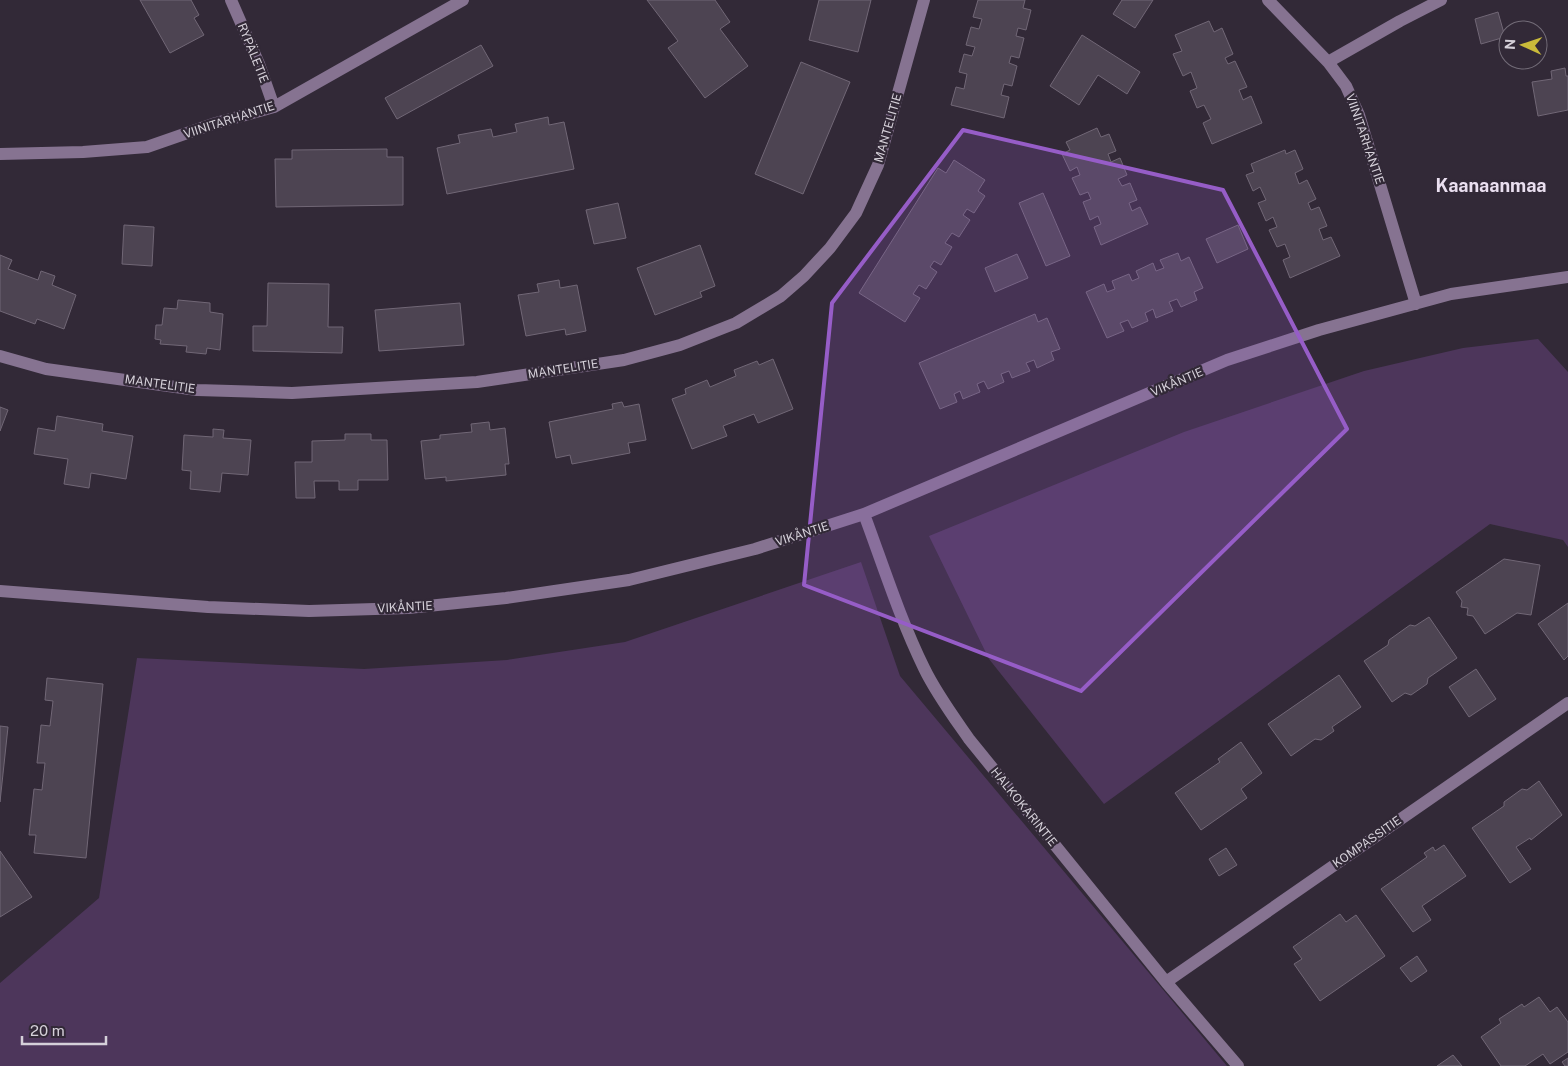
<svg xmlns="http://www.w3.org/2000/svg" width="1568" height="1066" font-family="'Public Sans',sans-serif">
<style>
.green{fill:#4d365b}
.building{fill:#4d4452;stroke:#716776}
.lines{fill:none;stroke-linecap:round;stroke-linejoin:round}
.minor{stroke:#867391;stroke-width:12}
.marked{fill:#965dc7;fill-opacity:0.2;stroke:#965dc7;stroke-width:4;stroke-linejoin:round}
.labels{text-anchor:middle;stroke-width:4.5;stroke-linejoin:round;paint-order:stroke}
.street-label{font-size:12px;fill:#d5d0d9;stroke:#322937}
.district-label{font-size:18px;font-weight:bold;fill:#eadff0;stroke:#322937}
</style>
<rect width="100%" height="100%" fill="#322937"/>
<path class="green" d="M 1538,339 L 1568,372 L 1568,547 L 1563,540 L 1490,524 L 1104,804 L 989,659 L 929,536 L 1184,432 L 1364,371 L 1463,348 Z
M 861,562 L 900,676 L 1227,1066 L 0,1066 L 0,983 L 99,898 L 137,658 L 364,669 L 507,660 L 625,642 Z"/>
<path class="building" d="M 140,0 L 191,0 L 199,15 L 194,18 L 204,35 L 170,53 Z
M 647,0 L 715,0 L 730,22 L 720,29 L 748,66 L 705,98 L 668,48 L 678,41 Z
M 819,0 L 871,0 L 858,52 L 809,40 Z
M 978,0 L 1025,0 L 1023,8 L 1031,10 L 1026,30 L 1018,28 L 1016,36 L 1024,38 L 1019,58 L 1011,56 L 1009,63 L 1017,66 L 1012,86 L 1004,84 L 1001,95 L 1009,97 L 1004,118 L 951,105 L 956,87 L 964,89 L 967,74 L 959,72 L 964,54 L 972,56 L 975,47 L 966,45 L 971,27 L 979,29 L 982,19 L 973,17 Z
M 1122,0 L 1153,0 L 1135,28 L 1113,14 Z
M 1498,12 L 1505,37 L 1481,44 L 1475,19 Z
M 1209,21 L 1214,32 L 1222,28 L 1233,54 L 1225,58 L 1228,64 L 1235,61 L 1247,87 L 1239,90 L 1243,100 L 1251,96 L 1262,123 L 1212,144 L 1203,123 L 1211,119 L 1204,105 L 1197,108 L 1190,91 L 1197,88 L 1191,72 L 1183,76 L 1173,54 L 1182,51 L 1175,35 Z
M 1082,35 L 1140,72 L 1127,94 L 1098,75 L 1079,105 L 1050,86 Z
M 481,45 L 493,66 L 397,119 L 385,98 Z
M 801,62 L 850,82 L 803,194 L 755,174 Z
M 1565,68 L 1566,76 L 1568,76 L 1568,110 L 1538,116 L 1532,82 L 1552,79 L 1551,71 Z
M 548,117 L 549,125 L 564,122 L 574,169 L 447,194 L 437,148 L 460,143 L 458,135 L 491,129 L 493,137 L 517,132 L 515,124 Z
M 1097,128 L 1101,137 L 1109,134 L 1116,151 L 1108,154 L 1111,162 L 1120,158 L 1127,175 L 1118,179 L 1122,186 L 1130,183 L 1137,200 L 1129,203 L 1132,211 L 1140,207 L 1148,224 L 1101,245 L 1094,227 L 1101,224 L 1098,216 L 1090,220 L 1083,202 L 1091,199 L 1088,192 L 1080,195 L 1072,178 L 1080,175 L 1077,167 L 1070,171 L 1062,154 L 1070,150 L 1066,142 Z
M 387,149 L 387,157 L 403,157 L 403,205 L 276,207 L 275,159 L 292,159 L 292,150 Z
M 1285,150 L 1286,154 L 1295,150 L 1303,169 L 1295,173 L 1299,184 L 1307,180 L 1316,199 L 1308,203 L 1311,210 L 1319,207 L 1327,226 L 1319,229 L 1323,240 L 1331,237 L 1340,256 L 1290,278 L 1283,260 L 1290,257 L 1285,244 L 1277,247 L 1269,230 L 1277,227 L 1273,217 L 1266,221 L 1258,203 L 1266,200 L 1260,187 L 1253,191 L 1246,175 L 1254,172 L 1251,164 Z
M 954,160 L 985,180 L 978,191 L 985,196 L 974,213 L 967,209 L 963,215 L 970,220 L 959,237 L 952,233 L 945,243 L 952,247 L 941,265 L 934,261 L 930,267 L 937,272 L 926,289 L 919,285 L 913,294 L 920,298 L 905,322 L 859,293 L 938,168 L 946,173 Z
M 1043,193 L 1070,256 L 1046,266 L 1019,203 Z
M 618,203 L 626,238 L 594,244 L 586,210 Z
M 124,225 L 154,227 L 152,266 L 122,264 Z
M 1238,225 L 1248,249 L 1217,263 L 1206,239 Z
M 700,245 L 715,286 L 700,292 L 702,297 L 655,315 L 637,268 Z
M 1178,253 L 1181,261 L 1189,257 L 1203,288 L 1194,292 L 1197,300 L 1181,307 L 1177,299 L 1169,302 L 1173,311 L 1156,318 L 1153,309 L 1145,313 L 1148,321 L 1132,328 L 1128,320 L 1120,323 L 1124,331 L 1107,338 L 1086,292 L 1104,284 L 1107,292 L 1115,289 L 1112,281 L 1129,274 L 1132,281 L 1139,278 L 1136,271 L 1153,263 L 1156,271 L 1164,268 L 1160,260 Z
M 1017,254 L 1028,278 L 995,292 L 985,268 Z
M 0,255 L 12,260 L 8,269 L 38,280 L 41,271 L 55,276 L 52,285 L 76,295 L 64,329 L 37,319 L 35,324 L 0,311 Z
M 559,280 L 560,288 L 577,285 L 586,331 L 566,335 L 565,329 L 526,336 L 518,295 L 539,292 L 537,284 Z
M 268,283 L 329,284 L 328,327 L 343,327 L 342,353 L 253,351 L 253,326 L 267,326 Z
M 178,300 L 210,303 L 210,312 L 223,314 L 220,350 L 207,348 L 206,354 L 186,352 L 187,346 L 160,344 L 161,340 L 155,339 L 156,325 L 162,325 L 164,308 L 177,309 Z
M 460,303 L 464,345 L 379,351 L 375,310 Z
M 1035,314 L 1038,322 L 1047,318 L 1060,349 L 1051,352 L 1054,360 L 1037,368 L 1034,360 L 1026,363 L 1030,371 L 1012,378 L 1009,371 L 1001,374 L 1004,382 L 988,389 L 984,381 L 977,384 L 980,392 L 963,399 L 960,391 L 954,394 L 957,402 L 940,409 L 919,363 Z
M 773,359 L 793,409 L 758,423 L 754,414 L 723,426 L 727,436 L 692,449 L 672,399 L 686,394 L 685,389 L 707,380 L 710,387 L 736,376 L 734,370 L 757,361 L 759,365 Z
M 622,402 L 624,407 L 639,404 L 646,440 L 628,443 L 630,453 L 572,464 L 570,455 L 556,458 L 549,422 L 613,409 L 612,404 Z
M 0,407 L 8,410 L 0,431 Z
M 57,416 L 103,424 L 102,431 L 133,436 L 126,479 L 91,473 L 89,488 L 64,484 L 68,459 L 34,454 L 38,428 L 55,431 Z
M 489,422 L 490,430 L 505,428 L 509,464 L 505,464 L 506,475 L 446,481 L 446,477 L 425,479 L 421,441 L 440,439 L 440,435 L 472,432 L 471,424 Z
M 213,429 L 224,430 L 223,438 L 251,440 L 248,475 L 222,473 L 220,492 L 190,489 L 191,471 L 182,470 L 184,435 L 213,437 Z
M 345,434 L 371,434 L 371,440 L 387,440 L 388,480 L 358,480 L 358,490 L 339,490 L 339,481 L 314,481 L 315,498 L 296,498 L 295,462 L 312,462 L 312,441 L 345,440 Z
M 1504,559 L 1540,565 L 1531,615 L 1517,613 L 1485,634 L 1473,616 L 1467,615 L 1468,608 L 1461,607 L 1462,601 L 1456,592 Z
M 1568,603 L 1568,656 L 1564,660 L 1538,624 Z
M 1429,617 L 1457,658 L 1428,678 L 1427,684 L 1411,695 L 1405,693 L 1392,702 L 1364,661 L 1388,645 L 1389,640 L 1410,625 L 1415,626 Z
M 1476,669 L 1496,699 L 1469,717 L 1449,687 Z
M 1339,675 L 1361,707 L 1332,727 L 1334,731 L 1321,740 L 1315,739 L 1291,756 L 1268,724 Z
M 47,678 L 103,684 L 86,858 L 34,853 L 36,835 L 29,835 L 34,789 L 42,790 L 45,763 L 37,763 L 41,725 L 50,726 L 53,701 L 45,700 Z
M 0,726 L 8,727 L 0,802 Z
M 1241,742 L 1262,773 L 1241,789 L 1247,798 L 1201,830 L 1175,793 L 1220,762 L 1218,759 Z
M 1539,781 L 1562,815 L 1531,840 L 1530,838 L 1516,847 L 1531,869 L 1510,883 L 1472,828 L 1504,806 L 1504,802 L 1522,789 L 1527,790 Z
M 1444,845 L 1466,876 L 1422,906 L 1431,920 L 1413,932 L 1381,889 L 1427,857 L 1424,853 L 1433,847 L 1435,851 Z
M 1226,848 L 1237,865 L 1219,876 L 1209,859 Z
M 0,851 L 32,897 L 0,917 Z
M 1340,914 L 1346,922 L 1356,915 L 1385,956 L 1320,1001 L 1294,964 L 1302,959 L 1293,947 Z
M 1417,956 L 1427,971 L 1411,982 L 1400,968 Z
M 1539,997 L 1550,1012 L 1557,1007 L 1568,1022 L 1568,1052 L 1550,1064 L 1543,1054 L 1525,1066 L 1501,1066 L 1481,1037 L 1501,1023 L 1499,1019 L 1522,1004 L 1524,1007 Z
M 1453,1055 L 1462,1066 L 1437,1066 Z
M 1568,1058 L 1568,1066 L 1565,1066 L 1562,1062 Z"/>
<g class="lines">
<path class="minor" d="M 231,0 L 259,64 L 274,107
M 1268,0 L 1328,62 L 1346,86 L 1359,115 L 1416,304
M 1328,62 L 1400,21 L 1441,0
M 0,154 L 83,152 L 147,147 L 216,123 L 274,107 L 463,0
M 0,356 L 46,369 L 197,390 L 292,393 L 477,382 L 624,360 L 680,345 L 736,323 L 781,296 L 804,276 L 830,248 L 856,213 L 878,165 L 924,0
M 864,514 C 883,565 900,619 924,668 C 936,693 953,716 969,739 L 1166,982 L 1238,1066
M 0,591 L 208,607 L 309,611 L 408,608 L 506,598 L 629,580 L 755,549 L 864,514 L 1227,360 L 1319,330 L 1451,294 L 1568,277
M 1166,982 L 1568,703"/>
</g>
<path class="marked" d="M 963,130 L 1223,190 L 1347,429 L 1081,691 L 804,585 L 832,303 Z"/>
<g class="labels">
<g class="street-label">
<text transform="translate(253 53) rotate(68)" y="4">RYPÄLETIE</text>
<text transform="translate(229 120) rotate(-18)" y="4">VIINITARHANTIE</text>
<text transform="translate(888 128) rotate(-74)" y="4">MANTELITIE</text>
<text transform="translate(1365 139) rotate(71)" y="4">VIINITARHANTIE</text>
<text transform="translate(563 369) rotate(-9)" y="4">MANTELITIE</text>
<text transform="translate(1177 382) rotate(-23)" y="4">VIKÅNTIE</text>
<text transform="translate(160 384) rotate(8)" y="4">MANTELITIE</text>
<text transform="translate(802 534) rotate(-18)" y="4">VIKÅNTIE</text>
<text transform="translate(405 607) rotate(-3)" y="4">VIKÅNTIE</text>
<text transform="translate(1024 807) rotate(51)" y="4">HALKOKARINTIE</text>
<text transform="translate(1367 842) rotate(-35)" y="4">KOMPASSITIE</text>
</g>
<g class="district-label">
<text x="1491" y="192">Kaanaanmaa</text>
</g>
</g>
<g transform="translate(1523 45) rotate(273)"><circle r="24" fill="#322937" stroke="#736c78"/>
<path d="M0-4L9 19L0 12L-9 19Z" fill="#c9ba3a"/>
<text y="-8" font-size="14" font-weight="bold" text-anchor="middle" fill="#d5d0d9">N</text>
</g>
<path d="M22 1036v8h84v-8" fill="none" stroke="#d5d0d9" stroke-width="2.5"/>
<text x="30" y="1036" font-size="15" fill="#d5d0d9" stroke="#322937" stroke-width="4" paint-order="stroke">20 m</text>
</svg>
